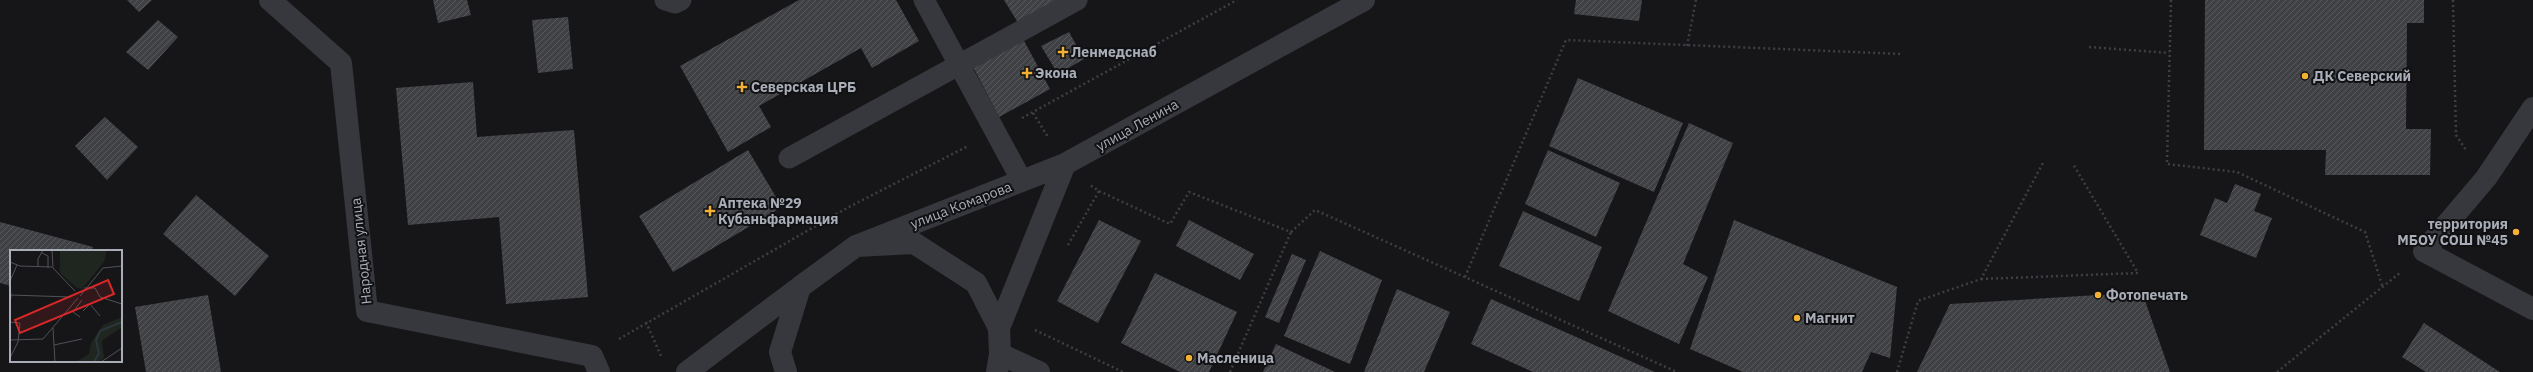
<svg xmlns="http://www.w3.org/2000/svg" width="2533" height="372" font-family="'IBM Plex Sans',sans-serif">
<style>
.building{fill:url(#building-hatch)}
.lines{fill:none;stroke-linecap:round;stroke-linejoin:round}
.path{stroke:#3d3f44;stroke-width:2.5;stroke-dasharray:2 3;stroke-linecap:butt}
.service{stroke:#37383d;stroke-width:21}
.minor{stroke:#37383d;stroke-width:22}
.tertiary{stroke:#37383d;stroke-width:22}
.poi-dot{fill:#f2b134;stroke:#111113;stroke-width:1.5}
.labels{text-anchor:middle;stroke-width:4;stroke-linejoin:round;paint-order:stroke}
.poi-label{font-size:14px;font-weight:bold;fill:#a8adb8;stroke:#111113;text-anchor:start}
.street-label{font-size:14px;fill:#a8adb8;stroke:#111113}
.inset-river{fill:none;stroke:#2c353c;stroke-width:2}
.inset-road{fill:none;stroke:#505258;stroke-width:1}
.view{fill:#d62828;fill-opacity:0.15;stroke:#d62828;stroke-width:2}
.inset-edge{fill:none;stroke:#a8adb8;stroke-width:2}
</style>
<defs>
<pattern id="building-hatch" width="6" height="6" patternUnits="userSpaceOnUse"><rect width="6" height="6" fill="#404145"/><path d="M-1 1l2-2M0 6l6-6M5 7l2-2" fill="none" stroke="#595a5e"/></pattern>
</defs>
<rect width="100%" height="100%" fill="#161618"/>
<path class="building" d="M 127,0 L 152,0 L 139,12 Z
M 433,0 L 467,0 L 471,15 L 438,23 Z
M 799,0 L 896,0 L 919,41 L 872,68 L 861,48 L 759,106 L 771,127 L 728,152 L 680,66 Z
M 1004,0 L 1063,0 L 1020,26 Z
M 1576,0 L 1642,0 L 1639,21 L 1574,14 Z
M 2205,0 L 2424,0 L 2424,23 L 2407,23 L 2406,129 L 2431,129 L 2430,175 L 2325,175 L 2326,150 L 2204,150 Z
M 568,17 L 573,69 L 538,73 L 532,20 Z
M 158,20 L 178,37 L 148,70 L 126,52 Z
M 1069,32 L 1084,59 L 1058,74 L 1041,46 Z
M 1022,37 L 1050,89 L 999,117 L 971,63 Z
M 1578,78 L 1683,123 L 1654,192 L 1549,146 Z
M 473,82 L 477,137 L 574,130 L 588,297 L 506,304 L 499,217 L 408,225 L 396,88 Z
M 105,117 L 138,147 L 107,180 L 75,146 Z
M 1689,123 L 1733,143 L 1683,264 L 1708,277 L 1679,344 L 1608,311 Z
M 748,150 L 782,207 L 673,272 L 639,216 Z
M 1548,150 L 1620,183 L 1596,237 L 1525,204 Z
M 2235,184 L 2261,194 L 2254,211 L 2272,218 L 2256,258 L 2200,235 L 2215,198 L 2227,203 Z
M 196,195 L 269,256 L 235,296 L 163,234 Z
M 1523,211 L 1602,247 L 1579,301 L 1499,266 Z
M 1099,220 L 1141,241 L 1098,323 L 1057,301 Z
M 1189,220 L 1254,254 L 1240,280 L 1176,246 Z
M 1734,220 L 1897,287 L 1890,358 L 1871,352 L 1862,372 L 1743,372 L 1690,349 Z
M 0,222 L 93,247 L 92,251 L 11,251 L 11,286 L 0,283 Z
M 1320,251 L 1382,280 L 1350,364 L 1284,336 Z
M 1292,254 L 1306,260 L 1279,323 L 1265,317 Z
M 1155,273 L 1237,312 L 1209,372 L 1180,372 L 1121,343 Z
M 1397,289 L 1450,312 L 1424,372 L 1364,372 Z
M 208,295 L 221,372 L 146,372 L 135,307 Z
M 2098,295 L 2143,295 L 2170,372 L 1917,372 L 1950,304 Z
M 1491,299 L 1655,372 L 1533,372 L 1471,344 Z
M 2424,323 L 2500,372 L 2426,372 L 2402,357 Z
M 1276,344 L 1335,372 L 1263,372 Z"/>
<g class="lines">
<path class="path" d="M 2171,0 L 2167,164 L 2237,172 L 2365,232 L 2383,288
M 2453,0 L 2456,135 L 2466,150
M 1687,46 L 1696,0
M 2089,47 L 2169,53
M 1033,113 L 1048,137
M 1022,118 L 1237,0
M 1099,191 L 1170,224 L 1189,192 L 1291,232 L 1315,210 L 1677,372
M 1068,245 L 1099,191 L 1090,185
M 1465,277 L 1566,40 L 1902,54
M 1981,279 L 2138,273 L 2073,164
M 646,322 L 661,356
M 1035,330 L 1123,372
M 619,339 L 847,208 L 968,146
M 1230,372 L 1291,232
M 1897,372 L 1918,301 L 1981,279 L 2044,161
M 2277,372 L 2401,272"/>
<path class="service" d="M 665,0 L 675,3 L 681,0
M 924,0 L 1022,181
M 789,158 L 1077,0"/>
<path class="minor" d="M 270,0 L 341,63 L 367,311 L 592,356 L 599,372
M 2533,108 L 2486,178 L 2424,251 L 2533,309
M 1000,354 L 1039,372"/>
<path class="tertiary" d="M 856,246 L 1065,164 L 1364,0
M 999,328 L 1065,164
M 687,372 L 800,287
M 786,372 L 780,352 L 800,287 L 856,246 L 914,243 L 976,283 L 999,328 L 1000,354 L 997,372"/>
</g>
<g class="poi-dot">
<path d="M1061 46h4v4h4v4h-4v4h-4v-4h-4v-4h4z"/>
<path d="M1025 67h4v4h4v4h-4v4h-4v-4h-4v-4h4z"/>
<circle cx="2305" cy="76" r="4"/>
<path d="M740 81h4v4h4v4h-4v4h-4v-4h-4v-4h4z"/>
<path d="M708 205h4v4h4v4h-4v4h-4v-4h-4v-4h4z"/>
<circle cx="2516" cy="232" r="4"/>
<circle cx="2098" cy="295" r="4"/>
<circle cx="1797" cy="318" r="4"/>
<circle cx="1189" cy="358" r="4"/>
</g>
<g class="labels">
<g class="poi-label">
<text x="1071" y="57">Ленмедснаб</text>
<text x="1035" y="78">Экона</text>
<text x="2313" y="81">ДК Северский</text>
<text x="751" y="92">Северская ЦРБ</text>
<text x="718" y="208">Аптека №29<tspan x="718" dy="16">Кубаньфармация</tspan></text>
<text x="2508" y="229" text-anchor="end">территория<tspan x="2508" dy="16">МБОУ СОШ №45</tspan></text>
<text x="2106" y="300">Фотопечать</text>
<text x="1805" y="323">Магнит</text>
<text x="1197" y="363">Масленица</text>
</g>
<g class="street-label">
<text transform="translate(1137 125) rotate(-29)" y="5">улица Ленина</text>
<text transform="translate(961 205) rotate(-21)" y="5">улица Комарова</text>
<text transform="translate(361 251) rotate(-96)" y="5">Народная улица</text>
</g>
</g>
<g transform="translate(10 250)">
<rect width="112" height="112" fill="#161618"/>
<path d="M 112,67 L 112,77 L 92,91 L 94,108 L 89,112 L 66,112 L 79,104 L 81,93 L 93,75 Z" fill="#1e261f"/>
<path d="M 50,0 L 97,0 L 94,12 L 72,39 L 67,38 L 50,23 Z" fill="#1e261f"/>
<path class="inset-river" d="M 84,112 L 89,103 L 86,90 L 90,81 L 112,72"/>
<path class="inset-road" d="M 42,0 L 43,18 L 65,41M 32,3 L 38,6 L 38,18M 0,12 L 10,16 L 42,17M 28,17 L 28,9 L 33,0M 74,38 L 85,38 L 90,47 L 112,54M 0,45 L 61,47M 70,46 L 93,18 L 112,16M 1,48 L 0,31 L 7,15M 73,61 L 80,54 L 90,66M 70,67 L 63,62 L 72,50M 0,72 L 10,73 L 8,92 L 0,108M 43,78 L 45,112M 0,90 L 33,89 L 68,48M 44,95 L 72,89M 91,112 L 112,98"/>
<path class="view" d="M 98,30 L 104,44 L 10,83 L 5,70 Z"/>
<rect width="112" height="112" class="inset-edge"/>
</g>
</svg>
